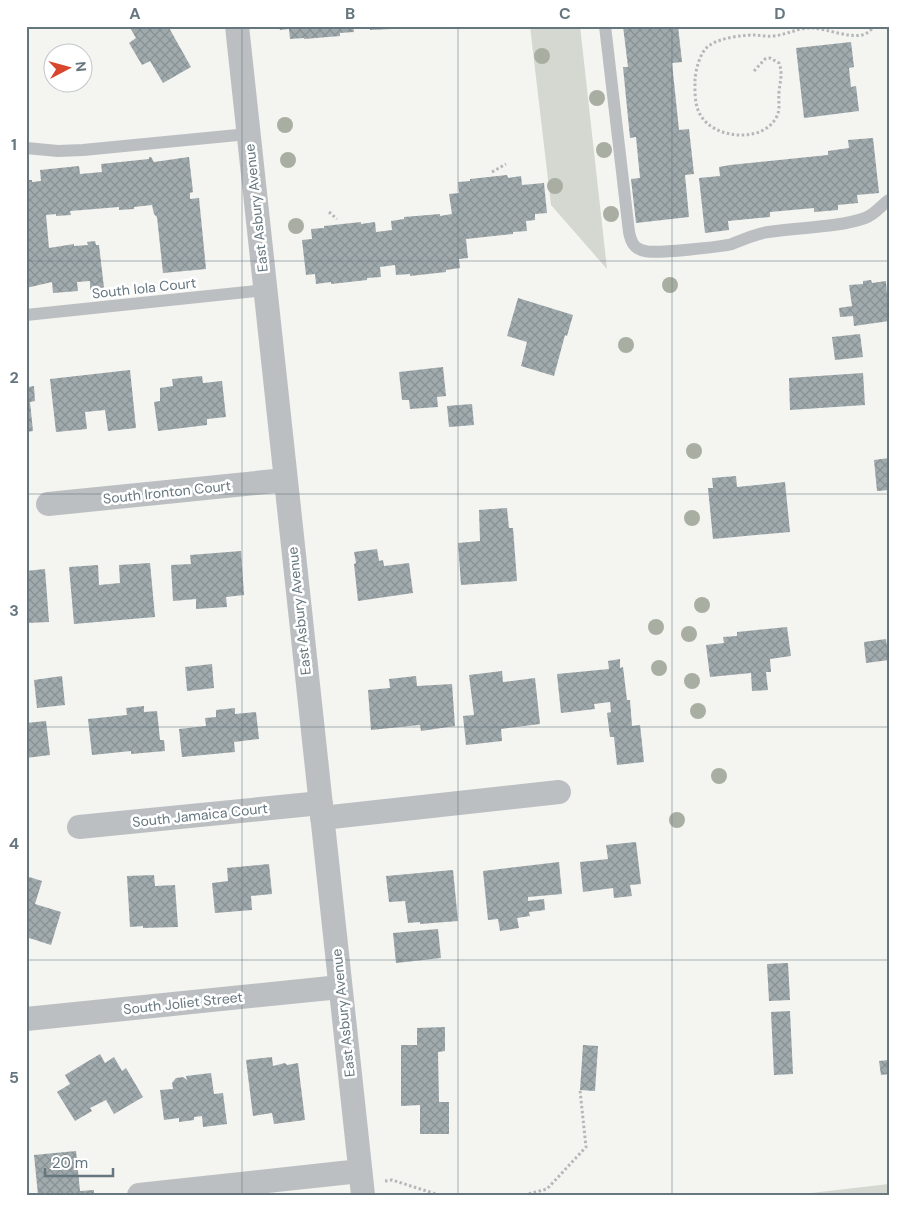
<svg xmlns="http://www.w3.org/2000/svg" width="915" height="1221" font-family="'DM Sans',sans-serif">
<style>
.green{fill:#d4d8d0}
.building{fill:url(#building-cross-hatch)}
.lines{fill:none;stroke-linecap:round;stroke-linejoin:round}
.path{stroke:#b5b8ba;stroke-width:3;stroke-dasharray:2.5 2.5;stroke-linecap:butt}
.lane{stroke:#bbbfc2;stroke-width:12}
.street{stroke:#bbbfc2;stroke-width:24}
.tree{fill:#a8afa2}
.grid{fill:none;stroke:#65767f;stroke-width:1;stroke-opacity:0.55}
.labels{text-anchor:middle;stroke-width:5;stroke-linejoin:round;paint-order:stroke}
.street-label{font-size:14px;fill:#65767f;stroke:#fff}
.neatline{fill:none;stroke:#65767f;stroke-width:2}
.grid-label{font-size:16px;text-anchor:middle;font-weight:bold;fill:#65767f}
</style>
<defs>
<pattern id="building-cross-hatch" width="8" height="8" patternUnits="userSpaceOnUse" patternTransform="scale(1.25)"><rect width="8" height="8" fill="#a1abae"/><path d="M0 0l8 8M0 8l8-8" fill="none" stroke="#879093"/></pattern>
</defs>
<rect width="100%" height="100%" fill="#f4f4f0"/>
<path class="green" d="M 530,26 L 580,26 L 607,269 L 551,205 Z
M 889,1184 L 889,1195 L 794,1195 Z"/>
<path class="building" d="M 129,26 L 168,26 L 191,67 L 163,83 L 150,61 L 142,65 L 129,43 L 136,38 Z
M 279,26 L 353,26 L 354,32 L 340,33 L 340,36 L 304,39 L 304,38 L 290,39 L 289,29 L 280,30 Z
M 370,26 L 413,26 L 413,28 L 370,30 Z
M 623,26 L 678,26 L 682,62 L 672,63 L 679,130 L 689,129 L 694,174 L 685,175 L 689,217 L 636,223 L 631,179 L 640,178 L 636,137 L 630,138 L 623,67 L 628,67 Z
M 851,42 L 854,67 L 849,68 L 851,87 L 856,86 L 859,111 L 804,118 L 796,48 Z
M 873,138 L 879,193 L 857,195 L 858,203 L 838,205 L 838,210 L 814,212 L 814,208 L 770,212 L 770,217 L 728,221 L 729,230 L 705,233 L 699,178 L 720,176 L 719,167 L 730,165 L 828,155 L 828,151 L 849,148 L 848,140 Z
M 149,157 L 151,157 L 154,162 L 189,157 L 193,192 L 190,193 L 190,199 L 199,198 L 206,269 L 163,273 L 157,217 L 154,214 L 152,205 L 134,207 L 134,209 L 119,210 L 119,207 L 70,211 L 71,215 L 56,216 L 56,214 L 46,215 L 49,248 L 74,244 L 74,246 L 88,245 L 87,242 L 95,241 L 96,245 L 99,245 L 104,288 L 90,290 L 90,281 L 77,282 L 78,291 L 53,293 L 52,282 L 26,288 L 26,180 L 32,180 L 32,182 L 41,181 L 40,170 L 79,166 L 80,174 L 102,172 L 101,164 L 149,159 Z
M 507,175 L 508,178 L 521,176 L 522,185 L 544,183 L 547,213 L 535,214 L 535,220 L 526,221 L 527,231 L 513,232 L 513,234 L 466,239 L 468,258 L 459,259 L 460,268 L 446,270 L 446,272 L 410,276 L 410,274 L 396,275 L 395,265 L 380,267 L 381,277 L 367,278 L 367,280 L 331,284 L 331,282 L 316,284 L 315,274 L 306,275 L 302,240 L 312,239 L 311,229 L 324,228 L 324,226 L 361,222 L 361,224 L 375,222 L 376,232 L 392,230 L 391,221 L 404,219 L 404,217 L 440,214 L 440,216 L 452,214 L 449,194 L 459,193 L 458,182 L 470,181 L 470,179 Z
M 871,280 L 872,283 L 886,281 L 889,321 L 854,326 L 853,316 L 840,317 L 839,308 L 852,306 L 849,285 L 863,284 L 863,281 Z
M 518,298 L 573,315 L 567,336 L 565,335 L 554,376 L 521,366 L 527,342 L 507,336 Z
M 860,334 L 863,357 L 835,360 L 832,337 Z
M 443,367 L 446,396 L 437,397 L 438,407 L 410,409 L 409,400 L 402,400 L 399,372 Z
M 130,370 L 136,428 L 108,431 L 105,410 L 85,412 L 87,429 L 56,432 L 50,379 Z
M 863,373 L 865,405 L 790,410 L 789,378 Z
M 202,376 L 203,383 L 222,381 L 226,417 L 207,419 L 207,425 L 158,431 L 154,402 L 160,401 L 160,388 L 173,386 L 172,379 Z
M 26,380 L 28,380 L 28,387 L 34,386 L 35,401 L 30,402 L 33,431 L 26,432 Z
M 472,404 L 474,425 L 449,427 L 447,406 Z
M 889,458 L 889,490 L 877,491 L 874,460 Z
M 736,476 L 737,487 L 785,482 L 790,532 L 713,539 L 708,488 L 713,488 L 712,478 Z
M 507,508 L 509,528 L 513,528 L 517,581 L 461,585 L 458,543 L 480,541 L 479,510 Z
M 377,549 L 379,561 L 383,560 L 384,566 L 409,563 L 413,593 L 358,601 L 354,564 L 356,563 L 354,552 Z
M 241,551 L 244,595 L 226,597 L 227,607 L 196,609 L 196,599 L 173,601 L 171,565 L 191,564 L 190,555 Z
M 150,563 L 155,617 L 74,624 L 69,567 L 98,565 L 99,585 L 120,583 L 119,565 Z
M 45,569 L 49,622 L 26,623 L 26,571 Z
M 787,627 L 791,656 L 770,659 L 771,672 L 766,672 L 768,690 L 752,691 L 751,673 L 710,677 L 706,645 L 724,643 L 723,637 L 737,636 L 737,632 Z
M 886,639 L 889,660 L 866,663 L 864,642 Z
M 620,659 L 620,668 L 623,667 L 627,700 L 630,700 L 632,726 L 640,725 L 644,762 L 617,765 L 614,737 L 610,737 L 607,713 L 611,712 L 610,702 L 594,704 L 595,709 L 561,713 L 557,674 L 609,669 L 608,661 Z
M 212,664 L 214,688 L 187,691 L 185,667 Z
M 502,671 L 503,682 L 535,678 L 540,724 L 501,729 L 502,741 L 466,745 L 463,716 L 474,715 L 469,675 Z
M 62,676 L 65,705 L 37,708 L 34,680 Z
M 416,676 L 417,686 L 452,684 L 455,726 L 421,731 L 420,725 L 371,730 L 368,690 L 390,688 L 389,679 Z
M 144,706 L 144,712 L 157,711 L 160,740 L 164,740 L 165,751 L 131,754 L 131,751 L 92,755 L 88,719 L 127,715 L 126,708 Z
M 235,708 L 235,714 L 256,712 L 259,739 L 234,742 L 235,752 L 182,757 L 179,729 L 206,726 L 205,718 L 216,717 L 216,710 Z
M 46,721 L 50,755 L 26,758 L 26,723 Z
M 636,842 L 641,884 L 630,885 L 632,896 L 614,898 L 613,888 L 583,892 L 580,862 L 608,859 L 606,845 Z
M 559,862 L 562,894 L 528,897 L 528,901 L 544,899 L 545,910 L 529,912 L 530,916 L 517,918 L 519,928 L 500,931 L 498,919 L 488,920 L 483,871 Z
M 269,864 L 272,894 L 251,896 L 252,910 L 215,913 L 212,883 L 228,881 L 227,868 Z
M 453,870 L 458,921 L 420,924 L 420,922 L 408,923 L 405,901 L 389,902 L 386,876 Z
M 154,875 L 155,886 L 175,885 L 178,927 L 143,928 L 143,926 L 130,927 L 127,876 Z
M 26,876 L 42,881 L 35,904 L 61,912 L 51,945 L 26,937 Z
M 438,929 L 441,958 L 396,963 L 393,933 Z
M 788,963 L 790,1000 L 769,1001 L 767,964 Z
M 790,1011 L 793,1074 L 774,1075 L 771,1012 Z
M 445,1027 L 445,1051 L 438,1052 L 439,1102 L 449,1102 L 449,1134 L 420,1134 L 420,1105 L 401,1106 L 401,1045 L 417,1045 L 417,1028 Z
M 583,1045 L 598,1046 L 595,1091 L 580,1090 Z
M 100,1054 L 105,1063 L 114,1057 L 122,1071 L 126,1068 L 143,1097 L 114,1114 L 106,1100 L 90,1108 L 92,1111 L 75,1121 L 57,1092 L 70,1084 L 65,1075 Z
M 272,1057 L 273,1066 L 285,1063 L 287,1065 L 298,1063 L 305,1120 L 274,1124 L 272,1113 L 253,1116 L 246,1060 Z
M 889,1060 L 889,1074 L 881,1075 L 879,1061 Z
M 211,1073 L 214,1094 L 223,1093 L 227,1124 L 203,1127 L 202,1116 L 194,1117 L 194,1120 L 179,1122 L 179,1118 L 164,1120 L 160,1090 L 173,1089 L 172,1083 L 176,1078 L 183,1077 L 187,1080 L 186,1076 Z
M 76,1151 L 80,1191 L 94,1190 L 94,1195 L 38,1195 L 34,1155 Z"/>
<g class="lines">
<path class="path" d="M 754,71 L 765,59 L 770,58 L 779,63 C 783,74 780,81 779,92 C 778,102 781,109 776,118 C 762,143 715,139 701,116 C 694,105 695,91 695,79 C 696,69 700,51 710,45 C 720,38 742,35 754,35 C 760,35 766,37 773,36 C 787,35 799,27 813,28 C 827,29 849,38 862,35 C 867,34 871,30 874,26
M 492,172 L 506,164
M 329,212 L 337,219
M 385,1181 L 392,1180 L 439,1195
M 524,1195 L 547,1189 L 586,1147 L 580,1090"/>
<path class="lane" d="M 605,26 L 629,232 C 631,242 634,249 645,251 C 655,254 720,247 732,244 C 744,239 755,234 768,232 C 799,227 836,228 865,218 C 876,214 881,205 889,200
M 26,148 L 58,151 L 83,150 L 248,134
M 26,315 L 265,290"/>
<path class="street" d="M 237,26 L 363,1195
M 48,504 L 285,480
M 322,818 L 559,792
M 79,827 L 321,803
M 26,1019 L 340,987
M 139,1195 L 360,1171"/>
</g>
<g class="tree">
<circle cx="542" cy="56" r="8"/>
<circle cx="597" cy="98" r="8"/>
<circle cx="285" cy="125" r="8"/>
<circle cx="604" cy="150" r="8"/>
<circle cx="288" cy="160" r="8"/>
<circle cx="555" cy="186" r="8"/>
<circle cx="611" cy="214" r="8"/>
<circle cx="296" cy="226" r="8"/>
<circle cx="670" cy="285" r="8"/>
<circle cx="626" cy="345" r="8"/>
<circle cx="694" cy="451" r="8"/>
<circle cx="692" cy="518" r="8"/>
<circle cx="702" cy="605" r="8"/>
<circle cx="656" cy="627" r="8"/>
<circle cx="689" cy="634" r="8"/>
<circle cx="659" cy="668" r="8"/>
<circle cx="692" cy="681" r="8"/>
<circle cx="698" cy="711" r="8"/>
<circle cx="719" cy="776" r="8"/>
<circle cx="677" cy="820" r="8"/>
</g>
<path class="grid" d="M 242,26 L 242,1195M 458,26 L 458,1195M 672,26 L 672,1195M 26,261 L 889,261M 26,494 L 889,494M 26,727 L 889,727M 26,960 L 889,960"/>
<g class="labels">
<g class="street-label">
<text transform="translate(256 208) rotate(-96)" y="5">East Asbury Avenue</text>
<text transform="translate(144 288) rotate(-6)" y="5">South Iola Court</text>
<text transform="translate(167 492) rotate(-6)" y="5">South Ironton Court</text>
<text transform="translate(299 611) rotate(-96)" y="5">East Asbury Avenue</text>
<text transform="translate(200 815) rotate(-6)" y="5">South Jamaica Court</text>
<text transform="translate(183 1003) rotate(-6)" y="5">South Joliet Street</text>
<text transform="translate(343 1013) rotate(-96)" y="5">East Asbury Avenue</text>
</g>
</g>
<rect width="915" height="1221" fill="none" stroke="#ffffff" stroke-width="55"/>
<g transform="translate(68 68) rotate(84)"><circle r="24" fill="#ffffff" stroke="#c1c8cc"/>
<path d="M0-4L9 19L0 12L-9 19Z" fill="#d7462d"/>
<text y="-8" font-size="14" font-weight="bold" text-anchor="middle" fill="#65767f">N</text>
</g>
<path d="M45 1168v8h68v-8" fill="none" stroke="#65767f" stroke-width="2.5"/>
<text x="52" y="1168" font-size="15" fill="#65767f" stroke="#ffffff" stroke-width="4" paint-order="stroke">20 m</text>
<rect x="28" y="28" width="860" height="1166" class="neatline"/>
<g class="grid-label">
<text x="135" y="19">A</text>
<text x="350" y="19">B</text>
<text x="565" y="19">C</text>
<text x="780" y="19">D</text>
<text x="14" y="150">1</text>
<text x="14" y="383">2</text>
<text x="14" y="616">3</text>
<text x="14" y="849">4</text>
<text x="14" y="1083">5</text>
</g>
</svg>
